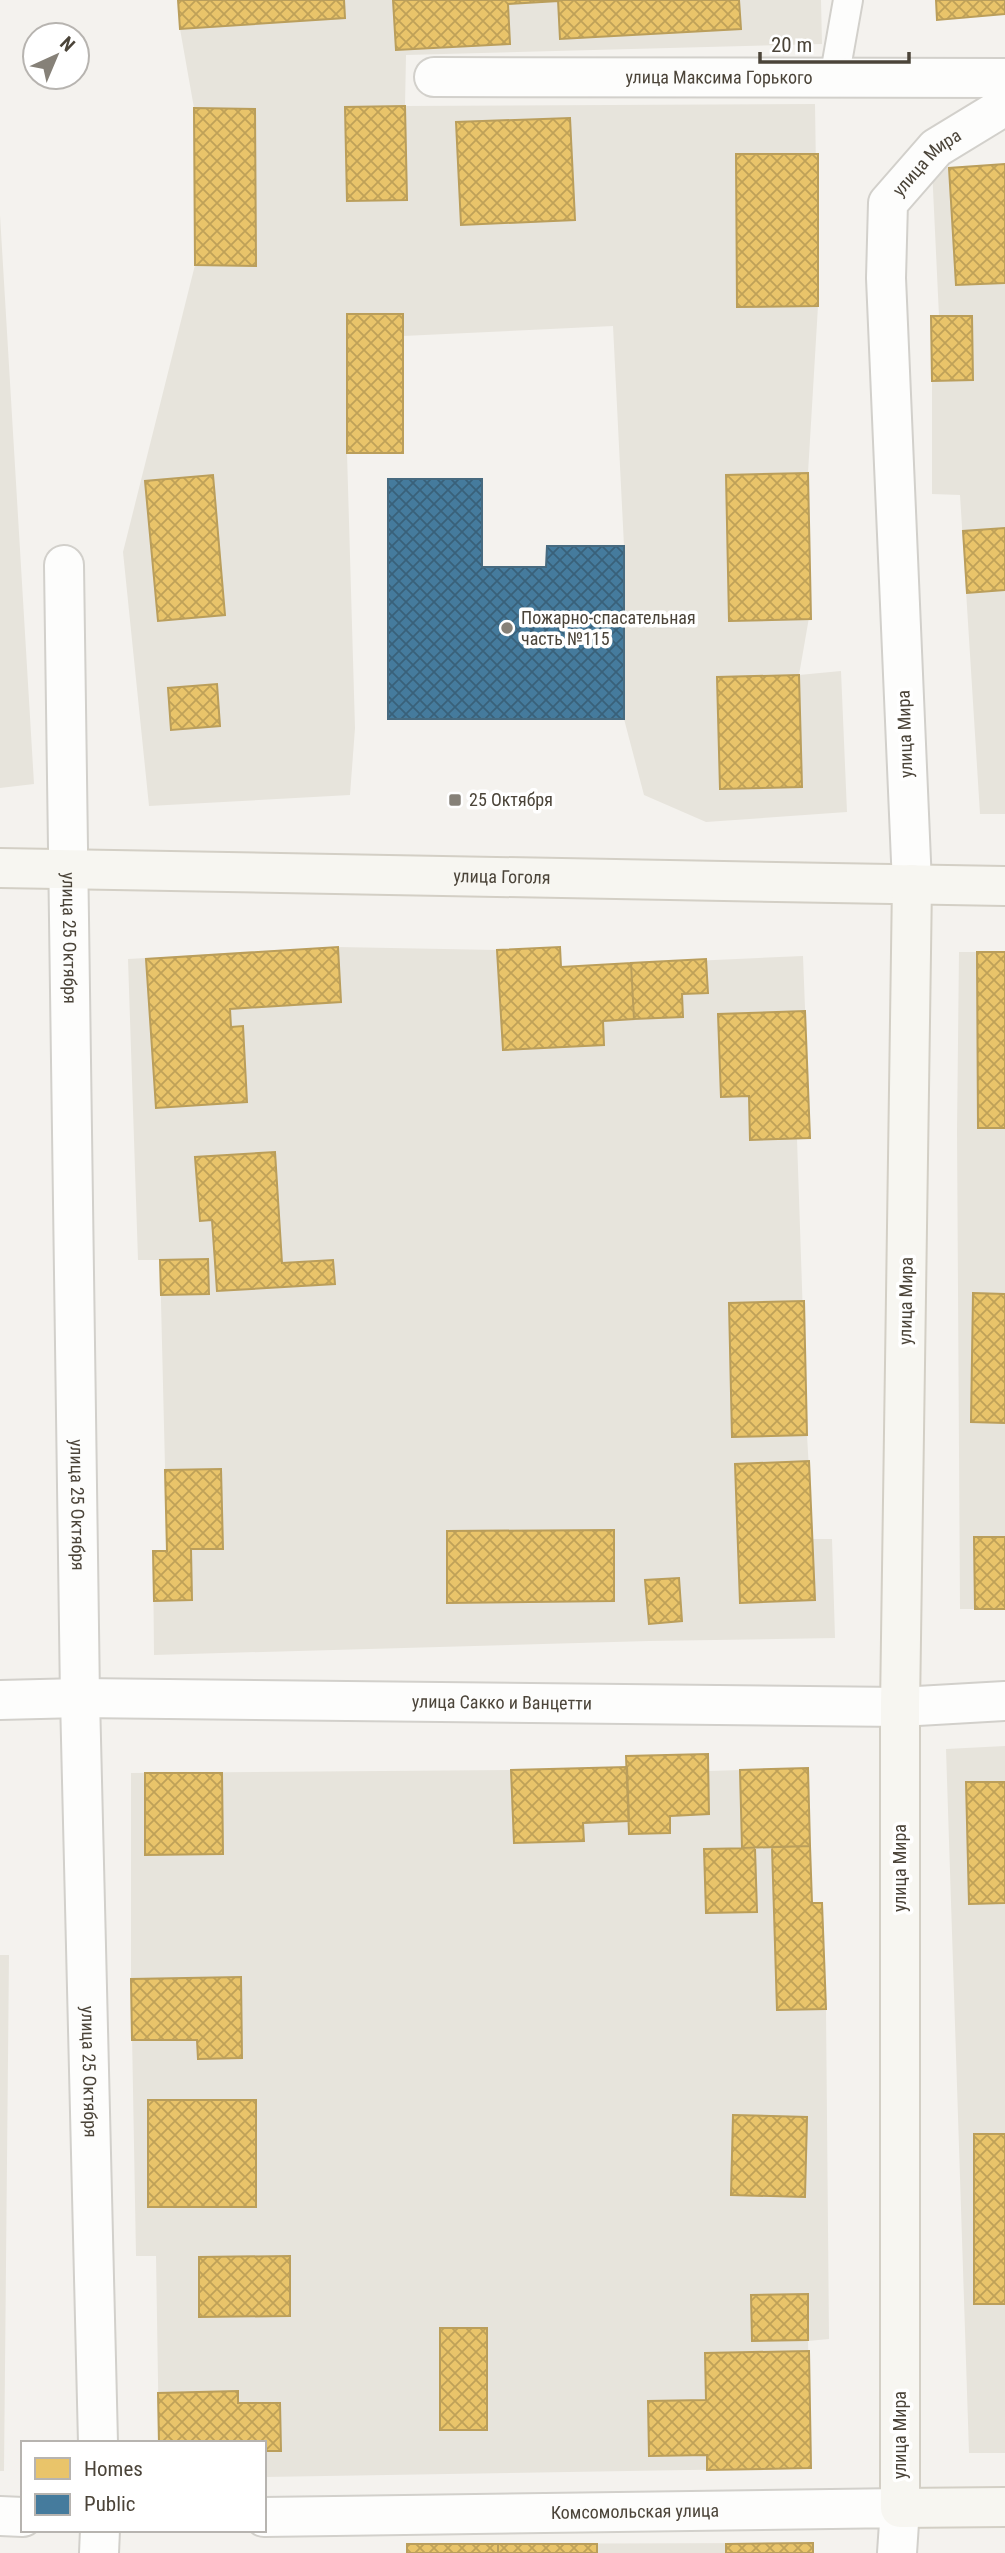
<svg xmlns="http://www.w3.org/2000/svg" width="1005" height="2553" font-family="'Roboto Condensed',sans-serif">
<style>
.residential{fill:#e7e4dc}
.homes{fill:url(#homes-cross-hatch);stroke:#ba9e5b;stroke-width:2}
.public{fill:url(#public-cross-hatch);stroke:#476a7f;stroke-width:2}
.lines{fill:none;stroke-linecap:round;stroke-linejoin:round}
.service-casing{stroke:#d2d0cb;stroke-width:32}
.minor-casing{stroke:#d2d0cb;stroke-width:42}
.secondary-casing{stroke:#d3cfc5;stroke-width:42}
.service{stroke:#fdfdfc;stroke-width:28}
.minor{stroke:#fdfdfc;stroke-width:38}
.secondary{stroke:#f7f6f1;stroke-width:38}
.poi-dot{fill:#868178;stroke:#fff;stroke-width:2.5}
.labels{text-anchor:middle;stroke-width:7;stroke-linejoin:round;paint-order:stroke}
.street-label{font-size:18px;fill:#4b4439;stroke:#fff}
.poi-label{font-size:18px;fill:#4b4439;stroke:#fff;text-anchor:start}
</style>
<defs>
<pattern id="homes-cross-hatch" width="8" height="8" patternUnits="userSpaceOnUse" patternTransform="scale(1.75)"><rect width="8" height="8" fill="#e9c46a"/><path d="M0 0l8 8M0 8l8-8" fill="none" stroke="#bfa158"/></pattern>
<pattern id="public-cross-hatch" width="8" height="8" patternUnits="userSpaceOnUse" patternTransform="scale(1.75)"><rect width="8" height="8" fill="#457b9d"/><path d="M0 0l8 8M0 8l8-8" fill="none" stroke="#39617a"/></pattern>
</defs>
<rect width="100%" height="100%" fill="#f4f2ee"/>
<path class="residential" d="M 178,0 L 821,0 L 822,44 L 406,55 L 405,106 L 815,104 L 818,306 L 808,473 L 811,606 L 799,675 L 841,671 L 847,812 L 706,822 L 644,795 L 624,719 L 624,546 L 613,326 L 403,336 L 403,314 L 347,314 L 347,453 L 355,728 L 350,795 L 149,806 L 123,552 L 195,265 L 194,108 L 180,29 Z
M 1005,164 L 1005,814 L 980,814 L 960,495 L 932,494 L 932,381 L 939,316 L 932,168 Z
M 0,215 L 34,784 L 0,788 Z
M 338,947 L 497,950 L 561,967 L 803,956 L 810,1138 L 797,1139 L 807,1435 L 813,1539 L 832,1539 L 835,1638 L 649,1641 L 154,1655 L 153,1551 L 167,1550 L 160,1260 L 138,1260 L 128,959 Z
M 959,952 L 1005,952 L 1005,1609 L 960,1609 L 957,1131 Z
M 1005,1746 L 1005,2453 L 969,2453 L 946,1749 Z
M 708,1754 L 709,1771 L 808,1768 L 812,1903 L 822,1903 L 826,2009 L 829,2339 L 808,2341 L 811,2468 L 264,2477 L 264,2443 L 159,2443 L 156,2256 L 136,2256 L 131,1979 L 131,1773 L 511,1770 L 626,1767 L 626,1756 Z
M 0,1955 L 9,1955 L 4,2471 L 0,2471 Z
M 813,2543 L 813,2553 L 407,2553 L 407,2544 Z"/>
<path class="homes" d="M 178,0 L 344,0 L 345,18 L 180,29 Z
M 393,0 L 558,0 L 558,1 L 508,4 L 510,44 L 396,50 Z
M 558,0 L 739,0 L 741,29 L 560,39 Z
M 936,0 L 1005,0 L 1005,14 L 937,20 Z
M 405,106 L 407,200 L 347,201 L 345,107 Z
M 194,108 L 255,109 L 256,266 L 195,265 Z
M 570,118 L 575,220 L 461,225 L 456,122 Z
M 736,154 L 818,154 L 818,306 L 737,307 Z
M 1005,164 L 1005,283 L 956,285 L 949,168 Z
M 347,314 L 403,314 L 403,453 L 347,453 Z
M 931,316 L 972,316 L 973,380 L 932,381 Z
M 808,473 L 811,619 L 729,621 L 726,475 Z
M 213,475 L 225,615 L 158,621 L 145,481 Z
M 1005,528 L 1005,590 L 967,593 L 963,531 Z
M 799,675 L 802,787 L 720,789 L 717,677 Z
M 217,684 L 220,726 L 171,730 L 168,688 Z
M 338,947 L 341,1002 L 230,1009 L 231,1027 L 243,1026 L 247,1102 L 156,1108 L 146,959 Z
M 560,947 L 561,967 L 631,963 L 634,1019 L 603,1021 L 604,1045 L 503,1050 L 497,950 Z
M 977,952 L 1005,952 L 1005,1128 L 978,1128 Z
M 706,959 L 708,993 L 682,994 L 683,1017 L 634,1019 L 631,963 Z
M 805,1011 L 810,1138 L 750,1140 L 749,1096 L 721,1097 L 718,1014 Z
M 275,1152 L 282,1263 L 333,1260 L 335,1284 L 217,1291 L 212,1220 L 200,1221 L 195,1157 Z
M 208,1259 L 209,1294 L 161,1295 L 160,1260 Z
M 973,1293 L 1005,1294 L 1005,1423 L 971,1422 Z
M 804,1301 L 807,1435 L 732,1437 L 729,1303 Z
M 809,1461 L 815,1600 L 740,1603 L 735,1464 Z
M 221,1469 L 223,1549 L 191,1549 L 192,1600 L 154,1601 L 153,1551 L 167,1551 L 165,1470 Z
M 614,1530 L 614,1601 L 447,1603 L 447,1531 Z
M 974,1537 L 1005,1537 L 1005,1609 L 975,1609 Z
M 679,1578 L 682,1621 L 649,1624 L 645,1580 Z
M 708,1754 L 709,1814 L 670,1816 L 670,1833 L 629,1834 L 626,1756 Z
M 627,1767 L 629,1821 L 583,1823 L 584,1841 L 514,1843 L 511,1770 Z
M 808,1768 L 810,1846 L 742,1848 L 740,1770 Z
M 145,1773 L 222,1773 L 223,1854 L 145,1855 Z
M 966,1782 L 1005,1782 L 1005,1903 L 969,1904 Z
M 810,1846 L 812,1903 L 822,1903 L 826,2009 L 777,2010 L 772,1847 Z
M 755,1848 L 757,1912 L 706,1913 L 704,1849 Z
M 241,1977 L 242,2058 L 198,2059 L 197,2040 L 132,2040 L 131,1979 Z
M 148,2100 L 256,2100 L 256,2207 L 148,2207 Z
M 733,2115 L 807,2117 L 805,2197 L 731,2195 Z
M 974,2134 L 1005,2134 L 1005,2304 L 974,2304 Z
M 290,2256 L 290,2316 L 199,2317 L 199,2257 Z
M 808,2294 L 808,2340 L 752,2341 L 751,2295 Z
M 440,2328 L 487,2328 L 487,2430 L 440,2430 Z
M 809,2351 L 811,2468 L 707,2470 L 707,2455 L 649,2456 L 648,2401 L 706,2400 L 705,2353 Z
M 238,2391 L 238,2403 L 280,2403 L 281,2451 L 264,2451 L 264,2443 L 159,2443 L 158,2393 Z
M 813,2543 L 813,2553 L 726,2553 L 726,2544 Z
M 407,2544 L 498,2544 L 498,2553 L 407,2553 Z
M 498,2544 L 597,2544 L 597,2553 L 498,2553 Z"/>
<path class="public" d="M 388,479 L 482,479 L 482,567 L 546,567 L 547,546 L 624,546 L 624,719 L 388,719 Z"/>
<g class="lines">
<g class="service-casing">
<path id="service" d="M 834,79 L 848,0"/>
</g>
<g class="minor-casing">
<g id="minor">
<path id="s1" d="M 434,77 L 1005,78"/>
<path id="s2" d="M 64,565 L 80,1698 L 98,2443"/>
<path id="s3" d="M 912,884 L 886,278 L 888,203 L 936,148 L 1005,106"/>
<path id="s4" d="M 0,1700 L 80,1698 L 900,1707 L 1005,1701"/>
<path d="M 0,2516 L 23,2517"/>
<path id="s5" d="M 264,2517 L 900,2508 L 897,2553"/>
<path d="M 99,2553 L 100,2530"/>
</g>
</g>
<g class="secondary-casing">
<g id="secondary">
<path id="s6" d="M 0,868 L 1005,886"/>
<path d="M 912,884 L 900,1707 L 900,2508 L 1005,2507"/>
</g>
</g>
<use href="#service" class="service"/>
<use href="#minor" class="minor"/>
<use href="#secondary" class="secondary"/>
</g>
<g class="poi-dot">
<circle cx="507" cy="628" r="7"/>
<rect x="448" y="793" width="14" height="14" rx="3.5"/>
</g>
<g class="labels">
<g class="street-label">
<text dy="6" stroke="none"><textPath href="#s1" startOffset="285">улица Максима Горького</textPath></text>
<text dy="6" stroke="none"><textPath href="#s3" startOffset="738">улица Мира</textPath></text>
<text transform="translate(905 734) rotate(-92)" y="6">улица Мира</text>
<text dy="6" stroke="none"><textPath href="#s6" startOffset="502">улица Гоголя</textPath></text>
<text dy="6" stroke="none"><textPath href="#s2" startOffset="373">улица 25 Октября</textPath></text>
<text transform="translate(906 1301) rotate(-89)" y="6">улица Мира</text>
<text dy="6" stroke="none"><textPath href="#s2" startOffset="940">улица 25 Октября</textPath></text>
<text dy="6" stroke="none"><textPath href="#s4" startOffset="502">улица Сакко и Ванцетти</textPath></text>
<text transform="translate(900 1868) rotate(-90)" y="6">улица Мира</text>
<text dy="6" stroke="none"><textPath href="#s2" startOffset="1507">улица 25 Октября</textPath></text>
<text transform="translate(900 2435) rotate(-90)" y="6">улица Мира</text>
<text dy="6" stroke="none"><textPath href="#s5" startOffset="371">Комсомольская улица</textPath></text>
</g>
<g class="poi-label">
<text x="521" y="624">Пожарно-спасательная<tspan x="521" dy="21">часть №115</tspan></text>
<text x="469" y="806">25 Октября</text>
</g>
</g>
<rect x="21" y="2441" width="245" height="91" fill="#ffffff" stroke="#b7b4b0" stroke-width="2"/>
<rect x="35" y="2458" width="35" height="21" fill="#e9c46a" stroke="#b7b4b0" stroke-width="2"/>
<text x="84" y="2476" font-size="21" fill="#4b4439">Homes</text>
<rect x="35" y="2494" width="35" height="21" fill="#457b9d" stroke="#b7b4b0" stroke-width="2"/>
<text x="84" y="2511" font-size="21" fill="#4b4439">Public</text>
<g transform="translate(56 56) rotate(44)"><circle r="33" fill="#ffffff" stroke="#b7b4b0" stroke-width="2"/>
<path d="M0-5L12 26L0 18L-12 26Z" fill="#868178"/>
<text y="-10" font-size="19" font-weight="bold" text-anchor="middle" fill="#4b4439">N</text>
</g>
<path d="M760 52v10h149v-10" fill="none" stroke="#4b4439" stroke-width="3.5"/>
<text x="771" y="52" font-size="21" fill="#4b4439" stroke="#ffffff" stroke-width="5" paint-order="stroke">20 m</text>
</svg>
